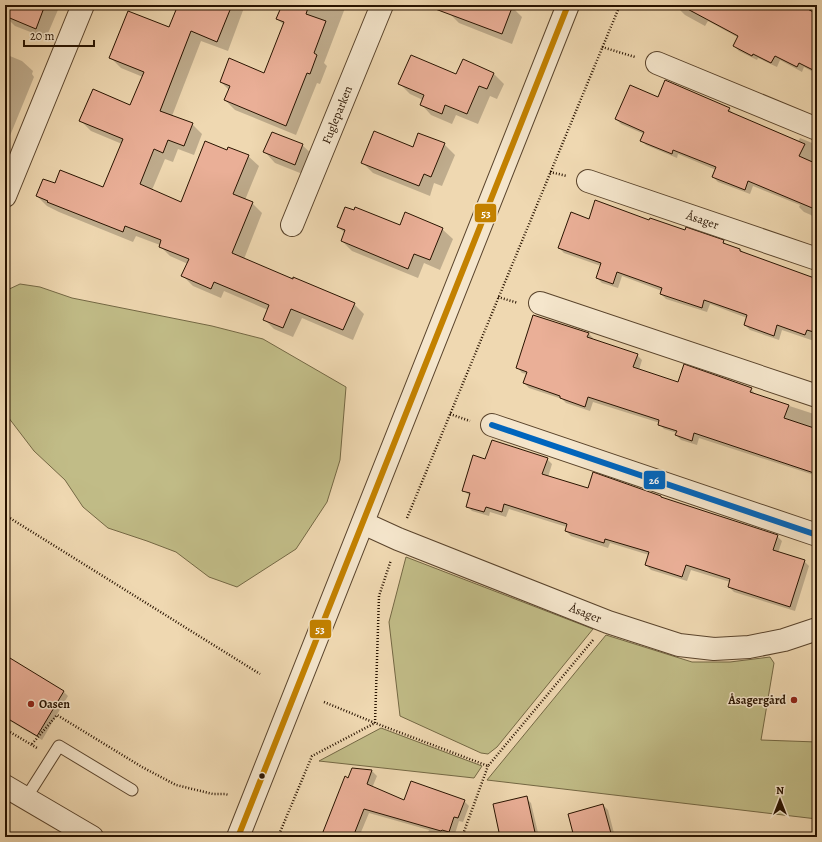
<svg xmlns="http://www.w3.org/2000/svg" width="822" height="842" font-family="Alegreya,serif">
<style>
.green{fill:#c1bc87;stroke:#746844}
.shadow{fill:#0003}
.building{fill:#eaaf97;stroke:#281300}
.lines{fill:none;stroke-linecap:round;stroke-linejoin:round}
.service-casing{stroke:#5a442c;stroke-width:13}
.minor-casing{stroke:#5a442c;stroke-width:24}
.tertiary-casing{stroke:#5a442c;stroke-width:24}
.path{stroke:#281300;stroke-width:2.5;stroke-dasharray:1 2;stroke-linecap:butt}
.service{stroke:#f5e6cc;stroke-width:11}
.minor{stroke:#f5e6cc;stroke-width:22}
.tertiary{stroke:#f5e6cc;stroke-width:22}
.bus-1-casing{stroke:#f5e6cc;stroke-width:9}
.bus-2-casing{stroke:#f5e6cc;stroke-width:9}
.bus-1{stroke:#c38100;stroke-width:6}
.bus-2{stroke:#0065bd;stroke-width:6}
.poi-dot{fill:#8f2418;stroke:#f5e6cc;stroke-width:1.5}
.bus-dot{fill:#281300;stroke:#f5e6cc;stroke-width:1.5}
.labels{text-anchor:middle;stroke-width:3;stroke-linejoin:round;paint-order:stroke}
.street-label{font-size:12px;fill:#281300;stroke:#f5e6cc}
.poi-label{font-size:12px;font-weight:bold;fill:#281300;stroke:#f5e6cc;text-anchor:end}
.line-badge{stroke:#f5e6cc;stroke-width:1.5}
.badge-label{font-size:11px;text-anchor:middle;font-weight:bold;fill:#fff}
</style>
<rect width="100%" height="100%" fill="#efd8b1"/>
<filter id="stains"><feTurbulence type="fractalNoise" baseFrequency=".005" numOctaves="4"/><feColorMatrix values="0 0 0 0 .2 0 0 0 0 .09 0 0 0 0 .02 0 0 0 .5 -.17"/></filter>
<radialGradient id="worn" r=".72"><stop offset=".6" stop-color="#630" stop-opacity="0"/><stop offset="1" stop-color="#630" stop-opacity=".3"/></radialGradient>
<path class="green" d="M 20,284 L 40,287 L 72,298 L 212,326 L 263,339 L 346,387 L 340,460 L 327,502 L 296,549 L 237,587 L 209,577 L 176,552 L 147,541 L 108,528 L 83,507 L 65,480 L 34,451 L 5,413 L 5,291 Z
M 406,557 L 593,629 L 497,747 L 488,754 L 481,753 L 400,716 L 389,622 Z
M 606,635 L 692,662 L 730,662 L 770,657 L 774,663 L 761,740 L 817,742 L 817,819 L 487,780 Z
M 381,728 L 482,766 L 474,778 L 319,761 Z"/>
<path class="shadow" d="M 9,5 L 60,5 L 46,38 L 15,26 L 5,16 Z
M 179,5 L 245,5 L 228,51 L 201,41 L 172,116 L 192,124 L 202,134 L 194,155 L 178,149 L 173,162 L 165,159 L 152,190 L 182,203 L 227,151 L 248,156 L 259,166 L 245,200 L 252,203 L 262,213 L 244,259 L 293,280 L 354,304 L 364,314 L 353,340 L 302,318 L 293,337 L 274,329 L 264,319 L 268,310 L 224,291 L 221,298 L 193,286 L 183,276 L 188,264 L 170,256 L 160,246 L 160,245 L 136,236 L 133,242 L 59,212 L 47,206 L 37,196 L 55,185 L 103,189 L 122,144 L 91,131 L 80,120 L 131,106 L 143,77 L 121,68 L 111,58 L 169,28 Z
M 275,5 L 351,5 L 349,9 L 345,8 L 324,63 L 327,66 L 320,84 L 317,83 L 296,135 L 235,110 L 225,100 L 229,90 L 221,82 L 265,74 L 284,25 L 277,19 L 281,10 Z
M 452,5 L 507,5 L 512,7 L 522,17 L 512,44 L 459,23 L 449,13 Z
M 683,5 L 798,5 L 813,13 L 815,8 L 817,9 L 817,74 L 804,67 L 802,72 L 780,60 L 777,67 L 758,58 L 757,60 L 739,51 L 734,46 L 739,38 L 708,21 L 705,26 L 685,15 L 680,10 Z
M 5,54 L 22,61 L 33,71 L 32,74 L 34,77 L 5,148 Z
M 493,73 L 504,84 L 497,99 L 490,96 L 478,124 L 456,115 L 452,124 L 431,115 L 421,104 L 423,100 L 410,94 L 400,84 L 457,76 Z
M 658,98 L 729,109 L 734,114 L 798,142 L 800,138 L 817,145 L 817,221 L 811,215 L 804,212 L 799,207 L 800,205 L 753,186 L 750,194 L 718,182 L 713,177 L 716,170 L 678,154 L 677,158 L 646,145 L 641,140 L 644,134 L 621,124 L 616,119 Z
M 444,144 L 455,155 L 442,186 L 434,183 L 430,196 L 373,173 L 362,162 L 413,148 Z
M 302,145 L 313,155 L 305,175 L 275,163 L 265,152 Z
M 589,220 L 650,221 L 723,241 L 727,245 L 740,249 L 745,254 L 814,279 L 815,274 L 817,274 L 817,342 L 782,330 L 779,340 L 750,330 L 745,325 L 747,318 L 710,304 L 707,312 L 666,299 L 661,294 L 662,291 L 622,276 L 618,288 L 602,283 L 597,278 L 601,266 L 564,253 L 559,248 Z
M 400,226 L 442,229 L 453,239 L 440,270 L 424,263 L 418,278 L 352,251 L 342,241 L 345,233 L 338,227 Z
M 588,333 L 593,338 L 593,340 L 637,355 L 642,360 L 639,370 L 678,384 L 751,389 L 756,395 L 817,415 L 817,476 L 699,438 L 697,445 L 681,440 L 676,435 L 677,433 L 664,429 L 659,424 L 660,423 L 593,402 L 590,411 L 566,403 L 562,399 L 529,388 L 524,383 L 527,374 L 522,373 L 517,367 Z
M 547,459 L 552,464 L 548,477 L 589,489 L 661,496 L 664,500 L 777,536 L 782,541 L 778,553 L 804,561 L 809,566 L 795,611 L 734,592 L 729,587 L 730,582 L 691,570 L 687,581 L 651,570 L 646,565 L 649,555 L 610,543 L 608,548 L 571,536 L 566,531 L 567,527 L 509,509 L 506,517 L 490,512 L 489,516 L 472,511 L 467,506 L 470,496 L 463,490 L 486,460 Z
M 5,656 L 63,691 L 68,696 L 42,740 L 5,718 Z
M 353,769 L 372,771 L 377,776 L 372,788 L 405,802 L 464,801 L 469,806 L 463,822 L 459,821 L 454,837 L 426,837 L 429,830 L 369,813 L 359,837 L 323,837 Z
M 526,798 L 531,803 L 539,837 L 501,837 Z
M 603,805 L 608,810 L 615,837 L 575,837 Z"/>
<path class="building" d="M 5,5 L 45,5 L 36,29 L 5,16 Z
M 178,5 L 232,5 L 217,42 L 191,31 L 160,111 L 193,123 L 184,146 L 168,140 L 163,153 L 154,149 L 140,184 L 181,202 L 205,141 L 227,150 L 228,147 L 249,155 L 233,194 L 253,202 L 232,253 L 293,279 L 293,277 L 355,303 L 343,330 L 291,309 L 283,328 L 263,320 L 269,305 L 214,282 L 211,289 L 181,276 L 189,259 L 159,247 L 161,240 L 125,226 L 123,232 L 47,202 L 48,201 L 36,196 L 43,179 L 55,183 L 60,170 L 103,187 L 123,139 L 79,121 L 93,89 L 130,105 L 144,72 L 109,58 L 128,11 L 169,27 Z
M 282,5 L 309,5 L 306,14 L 326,21 L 314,53 L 317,55 L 310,74 L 307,73 L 286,126 L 224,100 L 230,86 L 220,82 L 229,58 L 264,73 L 284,22 L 276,19 Z
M 431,5 L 513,5 L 502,34 L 430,7 Z
M 680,5 L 800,5 L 817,14 L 817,72 L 799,63 L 797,67 L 775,56 L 771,63 L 753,54 L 752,56 L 733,46 L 738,36 Z
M 411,55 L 456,74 L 463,59 L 494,73 L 487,89 L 479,86 L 467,114 L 445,105 L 442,114 L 420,105 L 424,95 L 398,84 Z
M 665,80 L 730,108 L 728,111 L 805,144 L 799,156 L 817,164 L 817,210 L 748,181 L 745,190 L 712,177 L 716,167 L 673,150 L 672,154 L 640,141 L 644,132 L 615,119 L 630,85 L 658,97 Z
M 374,131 L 413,147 L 418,133 L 445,143 L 431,177 L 424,174 L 419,186 L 361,163 Z
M 272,132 L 303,144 L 295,165 L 263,152 Z
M 595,200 L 649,220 L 650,218 L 685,230 L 686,227 L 724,240 L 723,243 L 740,249 L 740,251 L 817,279 L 817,333 L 807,330 L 805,335 L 777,325 L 774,336 L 744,325 L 747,315 L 704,300 L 702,308 L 660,294 L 662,288 L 617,272 L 613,284 L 596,278 L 601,263 L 558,248 L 571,212 L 589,219 Z
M 345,207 L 354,210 L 355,207 L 400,225 L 405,212 L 443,228 L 430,260 L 414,254 L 408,269 L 341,241 L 345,230 L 337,227 Z
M 533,315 L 589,333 L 587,337 L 638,354 L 633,367 L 678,382 L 684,364 L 752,388 L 750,392 L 789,405 L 784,418 L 817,429 L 817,474 L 694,433 L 692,441 L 675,435 L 677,431 L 658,425 L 659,420 L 588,397 L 585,407 L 560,398 L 560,396 L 523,383 L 527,372 L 516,368 Z
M 492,440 L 548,458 L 542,474 L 588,488 L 593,472 L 661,496 L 661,497 L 778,535 L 773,550 L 805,560 L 790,607 L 728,587 L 730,579 L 686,565 L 682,577 L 645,565 L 649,552 L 605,539 L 604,543 L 565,531 L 567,524 L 504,504 L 502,512 L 486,507 L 484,512 L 466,507 L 470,493 L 462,491 L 473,455 L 485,459 Z
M 5,655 L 64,691 L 37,736 L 5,717 Z
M 352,768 L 372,770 L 367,784 L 404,800 L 411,781 L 465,800 L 458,818 L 454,817 L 449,832 L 442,830 L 441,831 L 364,809 L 353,837 L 321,837 L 345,776 L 348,778 Z
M 527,796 L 536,837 L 500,837 L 493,804 Z
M 603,804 L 612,837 L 574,837 L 568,814 Z"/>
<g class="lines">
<g class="service-casing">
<path id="service" d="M 26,798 L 59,746 L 132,790"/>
</g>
<g class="minor-casing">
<g id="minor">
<path d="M 657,63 L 817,129"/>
<path id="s1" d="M 588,181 L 817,259"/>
<path d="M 5,196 L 83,5"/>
<path id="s2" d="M 292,225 L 382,5"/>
<path d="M 540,303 L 817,396"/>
<path d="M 492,425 L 817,535"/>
<path id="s3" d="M 363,523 L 398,539 L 608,622 L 679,645 L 714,649 L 749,647 L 784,640 L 817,629"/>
<path d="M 5,786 L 92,837"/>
</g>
</g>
<g class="tertiary-casing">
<path id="tertiary" d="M 238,837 L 568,5"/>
</g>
<path class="path" d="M 602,47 L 635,57
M 550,172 L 567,176
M 498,297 L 518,303
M 450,414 L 470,421
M 5,515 L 260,674
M 407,518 L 620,5
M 324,702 L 375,723 L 488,766 L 593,640
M 5,729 L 37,748
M 32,744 L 57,715 L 142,767 L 176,785 L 213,794 L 225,794 L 229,795
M 278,837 L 312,756 L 375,723 L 379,596 L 391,560
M 462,837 L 488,766"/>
<use href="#service" class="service"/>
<use href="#minor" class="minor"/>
<use href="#tertiary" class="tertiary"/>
<g class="bus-1-casing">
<path id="bus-1" d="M 238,837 L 568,5"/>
</g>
<g class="bus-2-casing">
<path id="bus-2" d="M 492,425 L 817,535"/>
</g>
<use href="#bus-1" class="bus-1"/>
<use href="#bus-2" class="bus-2"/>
</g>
<g class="poi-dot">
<circle cx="794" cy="700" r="4"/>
<circle cx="31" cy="704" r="4"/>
</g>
<circle class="bus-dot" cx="262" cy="776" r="3.5"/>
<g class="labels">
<g class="street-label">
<text dy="4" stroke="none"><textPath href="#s2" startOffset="119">Fugleparken</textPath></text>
<text dy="4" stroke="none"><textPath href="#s1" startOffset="121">Åsager</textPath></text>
<text dy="4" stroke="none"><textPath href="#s3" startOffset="240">Åsager</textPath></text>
</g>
<g class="poi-label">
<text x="786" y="704">Åsagergård</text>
<text x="39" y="708" text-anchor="start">Oasen</text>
</g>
</g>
<g class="line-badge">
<rect x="474" y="203" width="23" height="20" rx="4" fill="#c38100"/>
<rect x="643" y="470" width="23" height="20" rx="4" fill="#0065bd"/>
<rect x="309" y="619" width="23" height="20" rx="4" fill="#c38100"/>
</g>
<g class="badge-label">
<text x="486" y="217">53</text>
<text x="654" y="484">26</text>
<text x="320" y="633">53</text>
</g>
<rect width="822" height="842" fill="none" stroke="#efd8b1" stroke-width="20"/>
<rect x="6" y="6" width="810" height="830" fill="none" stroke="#281300" stroke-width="2"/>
<rect x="10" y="10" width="802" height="822" fill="none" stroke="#281300"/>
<g transform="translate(780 800)" stroke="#f5e6cc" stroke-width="3" paint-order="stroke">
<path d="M0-3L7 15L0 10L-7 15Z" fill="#281300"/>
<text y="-6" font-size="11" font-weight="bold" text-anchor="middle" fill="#281300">N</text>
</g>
<path d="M24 40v6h70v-6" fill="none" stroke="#281300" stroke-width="2"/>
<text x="30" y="40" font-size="12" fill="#281300" stroke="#f5e6cc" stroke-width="3" paint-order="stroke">20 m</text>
<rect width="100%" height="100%" filter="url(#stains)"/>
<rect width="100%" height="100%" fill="url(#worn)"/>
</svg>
